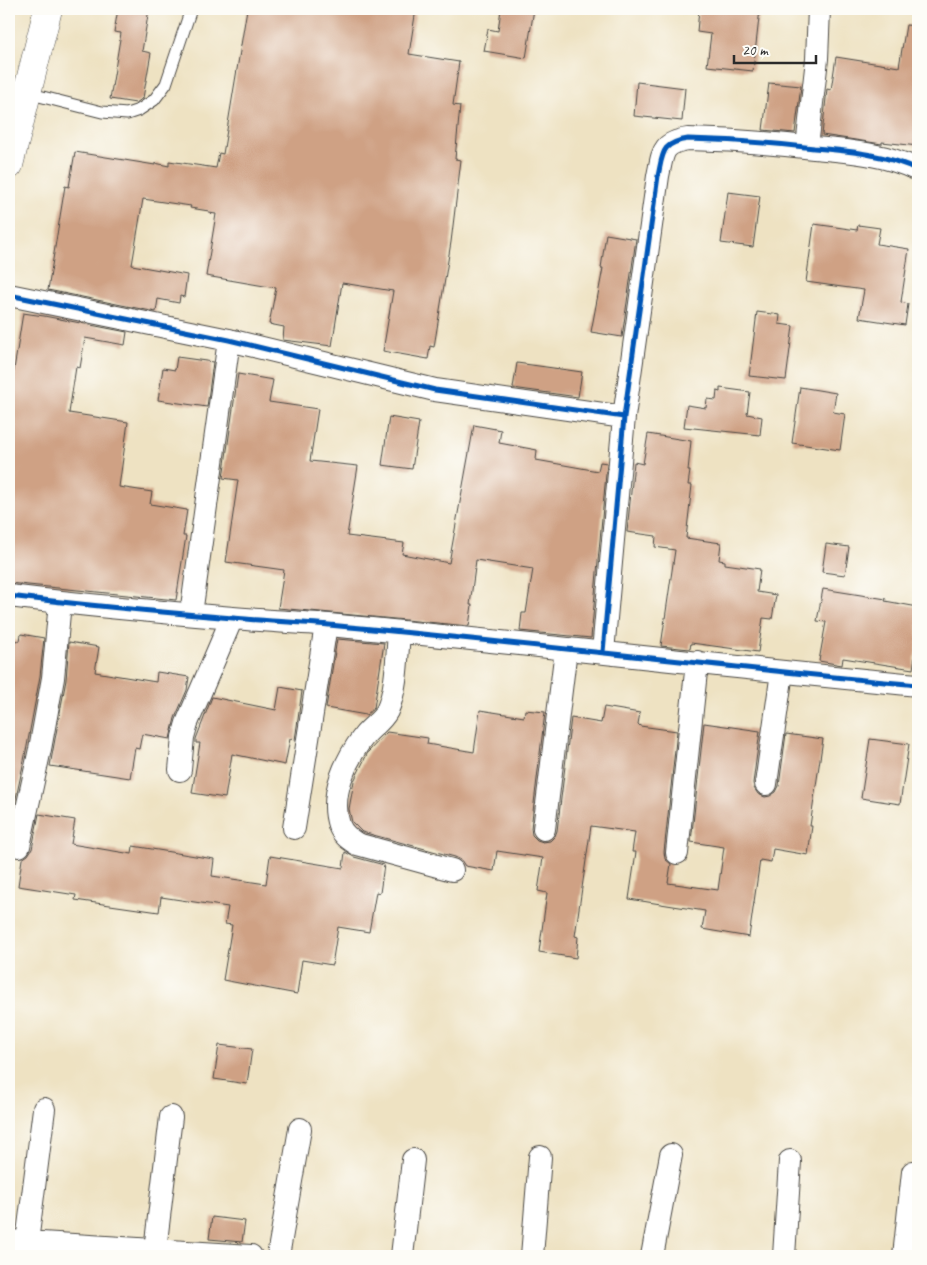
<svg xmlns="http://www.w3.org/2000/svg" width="927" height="1265" font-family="Caveat,sans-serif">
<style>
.building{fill:#cfa184}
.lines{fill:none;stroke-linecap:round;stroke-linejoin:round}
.service-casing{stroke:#484642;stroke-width:13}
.minor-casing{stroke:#484642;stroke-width:24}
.primary-casing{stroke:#484642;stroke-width:29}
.service{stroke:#fff;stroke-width:11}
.minor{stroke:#fff;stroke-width:22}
.primary{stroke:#fff;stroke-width:28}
.cycleway-casing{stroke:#fdfcf7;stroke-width:8}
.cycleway{stroke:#0057b8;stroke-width:5}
</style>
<rect width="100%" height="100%" fill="#fdfcf7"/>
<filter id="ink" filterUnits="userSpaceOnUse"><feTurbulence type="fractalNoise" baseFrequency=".02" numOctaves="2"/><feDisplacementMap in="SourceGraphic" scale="10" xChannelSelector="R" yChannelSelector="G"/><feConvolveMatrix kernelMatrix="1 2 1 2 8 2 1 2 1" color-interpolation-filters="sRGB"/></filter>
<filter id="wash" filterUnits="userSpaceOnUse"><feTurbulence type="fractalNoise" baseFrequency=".0096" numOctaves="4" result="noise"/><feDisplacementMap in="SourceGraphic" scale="20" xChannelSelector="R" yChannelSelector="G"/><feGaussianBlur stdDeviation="1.12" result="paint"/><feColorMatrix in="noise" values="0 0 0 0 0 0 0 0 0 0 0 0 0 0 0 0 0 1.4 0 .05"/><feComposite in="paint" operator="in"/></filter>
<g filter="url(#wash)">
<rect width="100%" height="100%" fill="#eee2c2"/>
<g id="blocks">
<path class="building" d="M 118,9 L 149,9 L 142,51 L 151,53 L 143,98 L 136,103 L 110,99 L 121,33 L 114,32 Z
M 247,9 L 416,9 L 409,54 L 459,62 L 453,105 L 460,106 L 455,159 L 461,160 L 451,242 L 434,347 L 430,346 L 428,359 L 383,351 L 393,291 L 342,283 L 332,346 L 283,340 L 284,327 L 269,324 L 276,288 L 206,276 L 216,214 L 209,213 L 209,211 L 190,208 L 191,206 L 143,199 L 132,265 L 187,275 L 184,297 L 180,296 L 179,303 L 158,299 L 156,312 L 48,290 L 65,186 L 69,187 L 75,152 L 155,165 L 155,163 L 169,166 L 169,161 L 216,168 L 219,153 L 223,154 Z
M 501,9 L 534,9 L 526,58 L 484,51 L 488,29 L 498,31 Z
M 699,9 L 760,9 L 753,71 L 707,66 L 711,34 L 697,32 Z
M 906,25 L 918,26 L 918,146 L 882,142 L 882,144 L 822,135 L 827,89 L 831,90 L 836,57 L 899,67 Z
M 637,82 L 685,88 L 682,121 L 634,116 Z
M 769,83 L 801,86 L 795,133 L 763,130 Z
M 728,192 L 760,196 L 753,247 L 721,243 Z
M 814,224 L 857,230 L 858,225 L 880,228 L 877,244 L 909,249 L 901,302 L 908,304 L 905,325 L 859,318 L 864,290 L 806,282 Z
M 606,234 L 636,239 L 622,337 L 591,332 L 603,268 L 601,268 Z
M 757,312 L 780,315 L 779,324 L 793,326 L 786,380 L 749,376 Z
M 23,313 L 44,316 L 127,332 L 125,345 L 85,338 L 80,368 L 76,367 L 69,413 L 128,422 L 119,487 L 152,492 L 150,504 L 187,510 L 183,536 L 186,536 L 176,600 L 9,583 L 9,552 L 14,517 L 9,516 L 9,401 Z
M 177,357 L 213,362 L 207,407 L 158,400 L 163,368 L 175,370 Z
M 517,363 L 582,372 L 578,397 L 513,388 Z
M 238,374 L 273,380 L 269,402 L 318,409 L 310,461 L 358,466 L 347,536 L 404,543 L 402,554 L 449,563 L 474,425 L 501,430 L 499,443 L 537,450 L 536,460 L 598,471 L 600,462 L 607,463 L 591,638 L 520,631 L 522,613 L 526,613 L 533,569 L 476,560 L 470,605 L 472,605 L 469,626 L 278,608 L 284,570 L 226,562 L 238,480 L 223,478 Z
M 800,387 L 836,393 L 833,412 L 845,414 L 840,450 L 792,443 Z
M 720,388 L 750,392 L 747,414 L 762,417 L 760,435 L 684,427 L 687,405 L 706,408 L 707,399 L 716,400 L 717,391 L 720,392 Z
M 389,417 L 419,422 L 412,469 L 382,465 Z
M 648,434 L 691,441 L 688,471 L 690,471 L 688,485 L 692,485 L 686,538 L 721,543 L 719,560 L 725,561 L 725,564 L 760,569 L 757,592 L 776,595 L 772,619 L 763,618 L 758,652 L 691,643 L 690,649 L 661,646 L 675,550 L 655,547 L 656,536 L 627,532 L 634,462 L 643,464 Z
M 826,544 L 849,547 L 845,575 L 822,572 Z
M 823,589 L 886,599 L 885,601 L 918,607 L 918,639 L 913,669 L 843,658 L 842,665 L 819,661 L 826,622 L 817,621 Z
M 21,634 L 44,638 L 40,676 L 27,746 L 9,831 L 9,640 L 20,641 Z
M 337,639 L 384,643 L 374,708 L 366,715 L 326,708 Z
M 69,642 L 99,647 L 95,672 L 156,682 L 157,672 L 189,677 L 187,690 L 175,718 L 170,739 L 142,734 L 139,749 L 135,748 L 130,778 L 50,766 L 66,680 Z
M 280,687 L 302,691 L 295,740 L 290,739 L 285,765 L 232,754 L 225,798 L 192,793 L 200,743 L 196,743 L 196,739 L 212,697 L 276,710 Z
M 604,707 L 640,713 L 638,724 L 640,726 L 677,731 L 664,852 L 665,859 L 671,864 L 668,883 L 718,890 L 724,847 L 691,842 L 704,723 L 760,731 L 753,783 L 754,788 L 758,794 L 765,797 L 770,796 L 776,792 L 779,786 L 786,734 L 823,739 L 810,826 L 812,826 L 808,855 L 773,849 L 771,862 L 760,860 L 749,937 L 702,929 L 705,911 L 629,899 L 636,852 L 632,852 L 635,832 L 591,826 L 575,936 L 578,937 L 576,958 L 539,952 L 547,893 L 538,891 L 543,858 L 497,851 L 494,871 L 465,866 L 461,860 L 455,857 L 362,832 L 352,822 L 349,809 L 354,781 L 368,752 L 387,732 L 428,738 L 427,744 L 474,752 L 480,710 L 524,717 L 525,710 L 545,712 L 531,828 L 532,835 L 537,840 L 543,842 L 550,841 L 555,836 L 557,831 L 571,718 L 601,723 Z
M 870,739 L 909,744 L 900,804 L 861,798 Z
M 39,814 L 75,820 L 71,844 L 132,854 L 133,846 L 214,859 L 212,876 L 266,884 L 270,856 L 343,868 L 345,852 L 354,857 L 384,865 L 380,893 L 376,892 L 369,932 L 338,927 L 332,965 L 302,960 L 297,994 L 223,980 L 232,925 L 225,924 L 228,907 L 161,897 L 159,912 L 75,900 L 76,895 L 18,886 L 22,859 L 28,855 L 32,849 Z
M 219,1045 L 252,1049 L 247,1084 L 214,1079 Z
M 212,1217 L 245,1221 L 242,1242 L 209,1239 Z"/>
</g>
</g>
<g filter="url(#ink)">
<use href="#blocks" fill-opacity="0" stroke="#484642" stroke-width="1"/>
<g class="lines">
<g class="service-casing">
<path id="service" d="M 27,93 L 102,112 L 127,114 L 139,110 L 154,100 L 166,84 L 191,9"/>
</g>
<g class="minor-casing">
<path id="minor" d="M 807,147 L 817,59 L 819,9
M 9,295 L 229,340 L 435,390 L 624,417
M 9,596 C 83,605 158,612 233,618 C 265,621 297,622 329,625 C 525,643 722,667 918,685
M 191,614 L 229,340
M 399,632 C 397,656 397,689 387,711 C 381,722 371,727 364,736 C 346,759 329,795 339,825 C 342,834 349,839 357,844 L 452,870
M 603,652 L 624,417 L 658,176 C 663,153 661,143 688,139 C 730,140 772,143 814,148 C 848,151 887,154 918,170
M 180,770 L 183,737 L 187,723 L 232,618
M 766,784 L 782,672
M 294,828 L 326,625
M 544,829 L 566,649
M 19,846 L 40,749 L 53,678 L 60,602
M 677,853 L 697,662
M 9,1241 L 251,1256
M 27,1242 L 44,1109
M 155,1250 L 171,1117
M 278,1256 L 300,1129
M 402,1256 L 413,1160
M 532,1256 L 540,1157
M 652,1256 L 671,1155
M 784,1256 L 790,1161
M 904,1256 L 913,1172"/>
</g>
<g class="primary-casing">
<path id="primary" d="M 9,165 L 48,9"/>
</g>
<use href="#service" class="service"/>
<use href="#minor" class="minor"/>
<use href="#primary" class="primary"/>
<g class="cycleway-casing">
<path id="cycleway" d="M 9,295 L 229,340 L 435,390 L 624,417
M 9,596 C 83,605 158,612 233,618 C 265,621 297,622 329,625 C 525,643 722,667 918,685
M 603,652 L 624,417 L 658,176 C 663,153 661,143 688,139 C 730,140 772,143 814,148 C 848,151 887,154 918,170"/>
</g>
<use href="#cycleway" class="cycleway"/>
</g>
</g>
<rect width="927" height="1265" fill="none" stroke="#fdfcf7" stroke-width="30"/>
<path d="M734 55v8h82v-8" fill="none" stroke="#2b2b2b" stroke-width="2.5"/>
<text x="742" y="55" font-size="15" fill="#2b2b2b" stroke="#fdfcf7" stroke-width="4" paint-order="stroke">20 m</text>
</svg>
